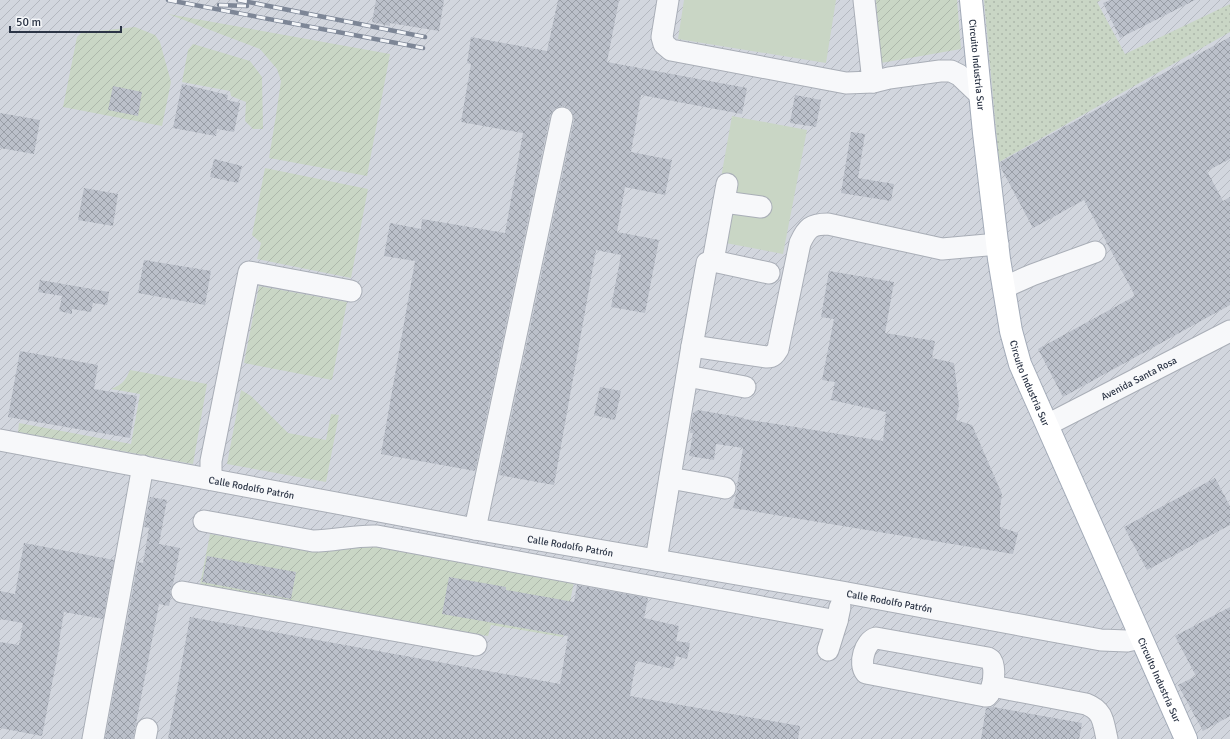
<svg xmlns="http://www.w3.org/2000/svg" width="1230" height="739" font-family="Signika,sans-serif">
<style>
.industrial{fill:url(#industrial-furrows)}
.park{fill:url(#park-dots)}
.garden{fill:url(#garden-furrows)}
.pitch{fill:#c9d6c5}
.building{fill:url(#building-cross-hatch)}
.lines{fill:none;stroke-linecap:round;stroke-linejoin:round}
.minor-casing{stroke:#a9aeb7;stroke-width:23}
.major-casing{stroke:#a3abb8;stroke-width:24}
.minor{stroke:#f7f8fa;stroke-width:21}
.major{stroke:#fff;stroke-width:22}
.rail-casing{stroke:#7d8696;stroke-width:4.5}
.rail{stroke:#f4f6f9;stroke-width:3;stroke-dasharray:9;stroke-linecap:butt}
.labels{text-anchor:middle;stroke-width:4;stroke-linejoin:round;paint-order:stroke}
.street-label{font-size:10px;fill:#2b3445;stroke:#f4f6f9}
</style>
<defs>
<pattern id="industrial-furrows" width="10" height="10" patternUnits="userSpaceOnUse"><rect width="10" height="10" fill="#d2d6de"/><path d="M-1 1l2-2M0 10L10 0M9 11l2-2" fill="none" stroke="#b4b8c0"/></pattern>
<pattern id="park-dots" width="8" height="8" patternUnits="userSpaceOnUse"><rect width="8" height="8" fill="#c9d6c5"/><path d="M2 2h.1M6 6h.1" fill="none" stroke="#adb8ab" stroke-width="1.8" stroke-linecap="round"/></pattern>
<pattern id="garden-furrows" width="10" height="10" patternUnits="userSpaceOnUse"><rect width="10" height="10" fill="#c9d6c5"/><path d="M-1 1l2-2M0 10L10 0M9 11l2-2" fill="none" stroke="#adb8ab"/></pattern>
<pattern id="building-cross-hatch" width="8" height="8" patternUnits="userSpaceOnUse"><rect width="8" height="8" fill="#bbc0ca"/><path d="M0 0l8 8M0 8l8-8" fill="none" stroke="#989da6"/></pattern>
</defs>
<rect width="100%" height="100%" fill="#e4e7ec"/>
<path class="industrial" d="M 0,0 L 1230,0 L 1230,739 L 0,739 Z"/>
<path class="park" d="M 984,0 L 1101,0 L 1097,2 L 1125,54 L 1230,4 L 1230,32 L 999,162 Z"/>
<path class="garden" d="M 876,0 L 957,0 L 961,49 L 881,63 Z
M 168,14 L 390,54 L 367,176 L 269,158 L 276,115 L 281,81 L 277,69 L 260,49 Z
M 135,27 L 155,35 L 160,42 L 171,82 L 162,126 L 63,107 L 77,37 L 81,33 Z
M 193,44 L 250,61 L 262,77 L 263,129 L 253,129 L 245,121 L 246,102 L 231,96 L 230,91 L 182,82 L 188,50 Z
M 265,168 L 368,189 L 351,278 L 257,259 L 261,243 L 252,235 Z
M 259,286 L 347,302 L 332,380 L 244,363 Z
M 130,370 L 207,384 L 193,464 L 18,432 L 19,423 L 131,444 L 140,394 L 111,389 C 123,384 125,381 130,370 Z
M 241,390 L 251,396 L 288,433 L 326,440 L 331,414 L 339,415 L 326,482 L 227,464 Z
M 210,534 L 315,552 L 364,542 L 574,582 L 563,637 L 491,625 L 488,636 L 319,608 L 200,585 Z"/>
<path class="pitch" d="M 684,0 L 836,0 L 826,63 L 678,39 Z
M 732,116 L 807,130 L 783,254 L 710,240 Z"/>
<path class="building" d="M 376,0 L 444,0 L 439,31 L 390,23 L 390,26 L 372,22 Z
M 558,0 L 619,0 L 607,62 L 747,88 L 742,114 L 641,95 L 631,152 L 672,160 L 665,195 L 625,187 L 617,232 L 659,240 L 645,313 L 611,307 L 621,255 L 596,250 L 554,485 L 499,475 L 574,120 L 573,115 L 570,109 L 564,106 L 558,107 L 553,110 L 550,116 L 475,471 L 381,454 L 415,261 L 384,256 L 390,223 L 421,229 L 422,219 L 505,233 L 523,133 L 461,122 L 471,64 L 467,63 L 471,37 L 547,51 Z
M 1110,0 L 1195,0 L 1120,38 L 1103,3 Z
M 1230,37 L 1230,159 L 1207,171 L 1223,201 L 1230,197 L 1230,305 L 1063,397 L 1038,349 L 1135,296 L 1084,200 L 1033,228 L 1001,168 L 1000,162 Z
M 182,84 L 228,95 L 227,100 L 240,103 L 234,132 L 217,129 L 216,136 L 173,128 Z
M 113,86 L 142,92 L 138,116 L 108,110 Z
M 795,95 L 821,100 L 816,127 L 790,123 Z
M 0,113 L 40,120 L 34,154 L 0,148 Z
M 851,132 L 865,134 L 858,178 L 894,184 L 891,201 L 841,193 Z
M 214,159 L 242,166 L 238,183 L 210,177 Z
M 84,188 L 118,194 L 113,226 L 78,220 Z
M 144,260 L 211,271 L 205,305 L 138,293 Z
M 829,271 L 894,282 L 885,333 L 935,341 L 932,358 L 954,363 L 959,405 L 956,420 L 972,425 L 1002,494 L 1000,508 L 1000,527 L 1018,533 L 1013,554 L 733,508 L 737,490 L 737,486 L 743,448 L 716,444 L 714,460 L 689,456 L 693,433 L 690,433 L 693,413 L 698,410 L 744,418 L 744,419 L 883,441 L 886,412 L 831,400 L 835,382 L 822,380 L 834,319 L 821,317 Z
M 40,280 L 109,292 L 107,305 L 93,303 L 91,312 L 72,309 L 72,314 L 59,311 L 62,296 L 38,292 Z
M 20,351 L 98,365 L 94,389 L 137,396 L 130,438 L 8,417 Z
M 600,387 L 621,391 L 615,420 L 594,415 Z
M 1215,478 L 1230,506 L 1230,525 L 1147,570 L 1124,527 Z
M 150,497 L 167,500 L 159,544 L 180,548 L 173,584 L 170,590 L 171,596 L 169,606 L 159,604 L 133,739 L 105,739 L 138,562 L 143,563 L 149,528 L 144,527 Z
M 24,543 L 114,560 L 103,619 L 64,612 L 59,642 L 60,642 L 42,736 L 0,728 L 0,642 L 19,645 L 23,623 L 0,619 L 0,591 L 15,594 Z
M 207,556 L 296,572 L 291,599 L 202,582 Z
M 449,577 L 506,587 L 506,590 L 574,602 L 577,585 L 648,598 L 644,618 L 679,626 L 676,641 L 690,643 L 687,659 L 676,656 L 673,669 L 636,661 L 630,696 L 800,726 L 798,739 L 168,739 L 190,617 L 560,684 L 568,636 L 442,614 Z
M 1230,607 L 1230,716 L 1203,731 L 1178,685 L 1196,676 L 1175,636 Z
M 993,707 L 1082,723 L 1079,739 L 981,739 L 986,708 Z"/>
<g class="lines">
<g class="minor-casing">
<g id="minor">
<path d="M 668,0 L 662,37 L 664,44 L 671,50 L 846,83 L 873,82 L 889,78 L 940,71 L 951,71 L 959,75 L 980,95"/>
<path d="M 864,0 L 873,82"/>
<path d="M 724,202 L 761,207"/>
<path d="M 713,261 L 727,184"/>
<path d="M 1005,287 L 1032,275 L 1095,252"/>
<path d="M 692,346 L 707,263 L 713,261 L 769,273"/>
<path d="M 687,376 L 745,387"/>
<path id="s1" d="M 1047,425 L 1230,331"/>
<path id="s2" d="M 0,440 L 475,529 L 842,592 L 1101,640 L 1127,641 L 1141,638"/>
<path d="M 670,478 L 725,488"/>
<path d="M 211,479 L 211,461 L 249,272 L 351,291"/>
<path d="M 204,521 L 313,541 C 334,541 355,535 377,536 L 837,621"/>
<path d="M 475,529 L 562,118"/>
<path d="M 656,560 L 692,346 L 767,357 C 773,357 775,354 778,349 L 800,243 C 807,228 811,224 828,224 L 942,249 L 998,244"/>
<path d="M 182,592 L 476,645"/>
<path d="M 876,638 L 988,658 L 991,660 C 996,668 994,690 987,696 L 985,696 L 866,673 C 858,664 865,641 876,638 Z"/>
<path d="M 828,650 L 837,621 L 840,607"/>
<path d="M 992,686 L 1086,704 C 1104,711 1103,722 1107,739"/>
<path d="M 93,739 L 143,466"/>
<path d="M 145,739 L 147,729"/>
</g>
</g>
<g class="major-casing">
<g id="major">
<path id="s3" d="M 971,0 L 984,133 L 999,259 L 1011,331 L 1020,364 L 1186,739"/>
</g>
</g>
<use href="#minor" class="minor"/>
<use href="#major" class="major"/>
<g class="rail-casing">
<path id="rail" d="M 168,0 L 423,48
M 238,0 L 425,37
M 219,5 L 247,6"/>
</g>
<use href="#rail" class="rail"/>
</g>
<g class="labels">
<g class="street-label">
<text dy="4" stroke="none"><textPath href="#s3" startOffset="65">Circuito Industria Sur</textPath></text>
<text dy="4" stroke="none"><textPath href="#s1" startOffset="103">Avenida Santa Rosa</textPath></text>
<text dy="4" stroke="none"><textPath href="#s3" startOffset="389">Circuito Industria Sur</textPath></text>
<text dy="4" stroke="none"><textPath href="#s2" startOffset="256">Calle Rodolfo Patrón</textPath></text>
<text dy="4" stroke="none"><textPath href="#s2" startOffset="580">Calle Rodolfo Patrón</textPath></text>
<text dy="4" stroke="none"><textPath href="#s2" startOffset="904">Calle Rodolfo Patrón</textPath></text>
<text dy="4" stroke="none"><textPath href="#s3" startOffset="713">Circuito Industria Sur</textPath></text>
</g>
</g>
<path d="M10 26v6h111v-6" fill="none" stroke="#2b3445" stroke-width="2"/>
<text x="16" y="26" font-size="12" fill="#2b3445" stroke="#f4f6f9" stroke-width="3" paint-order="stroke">50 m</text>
</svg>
